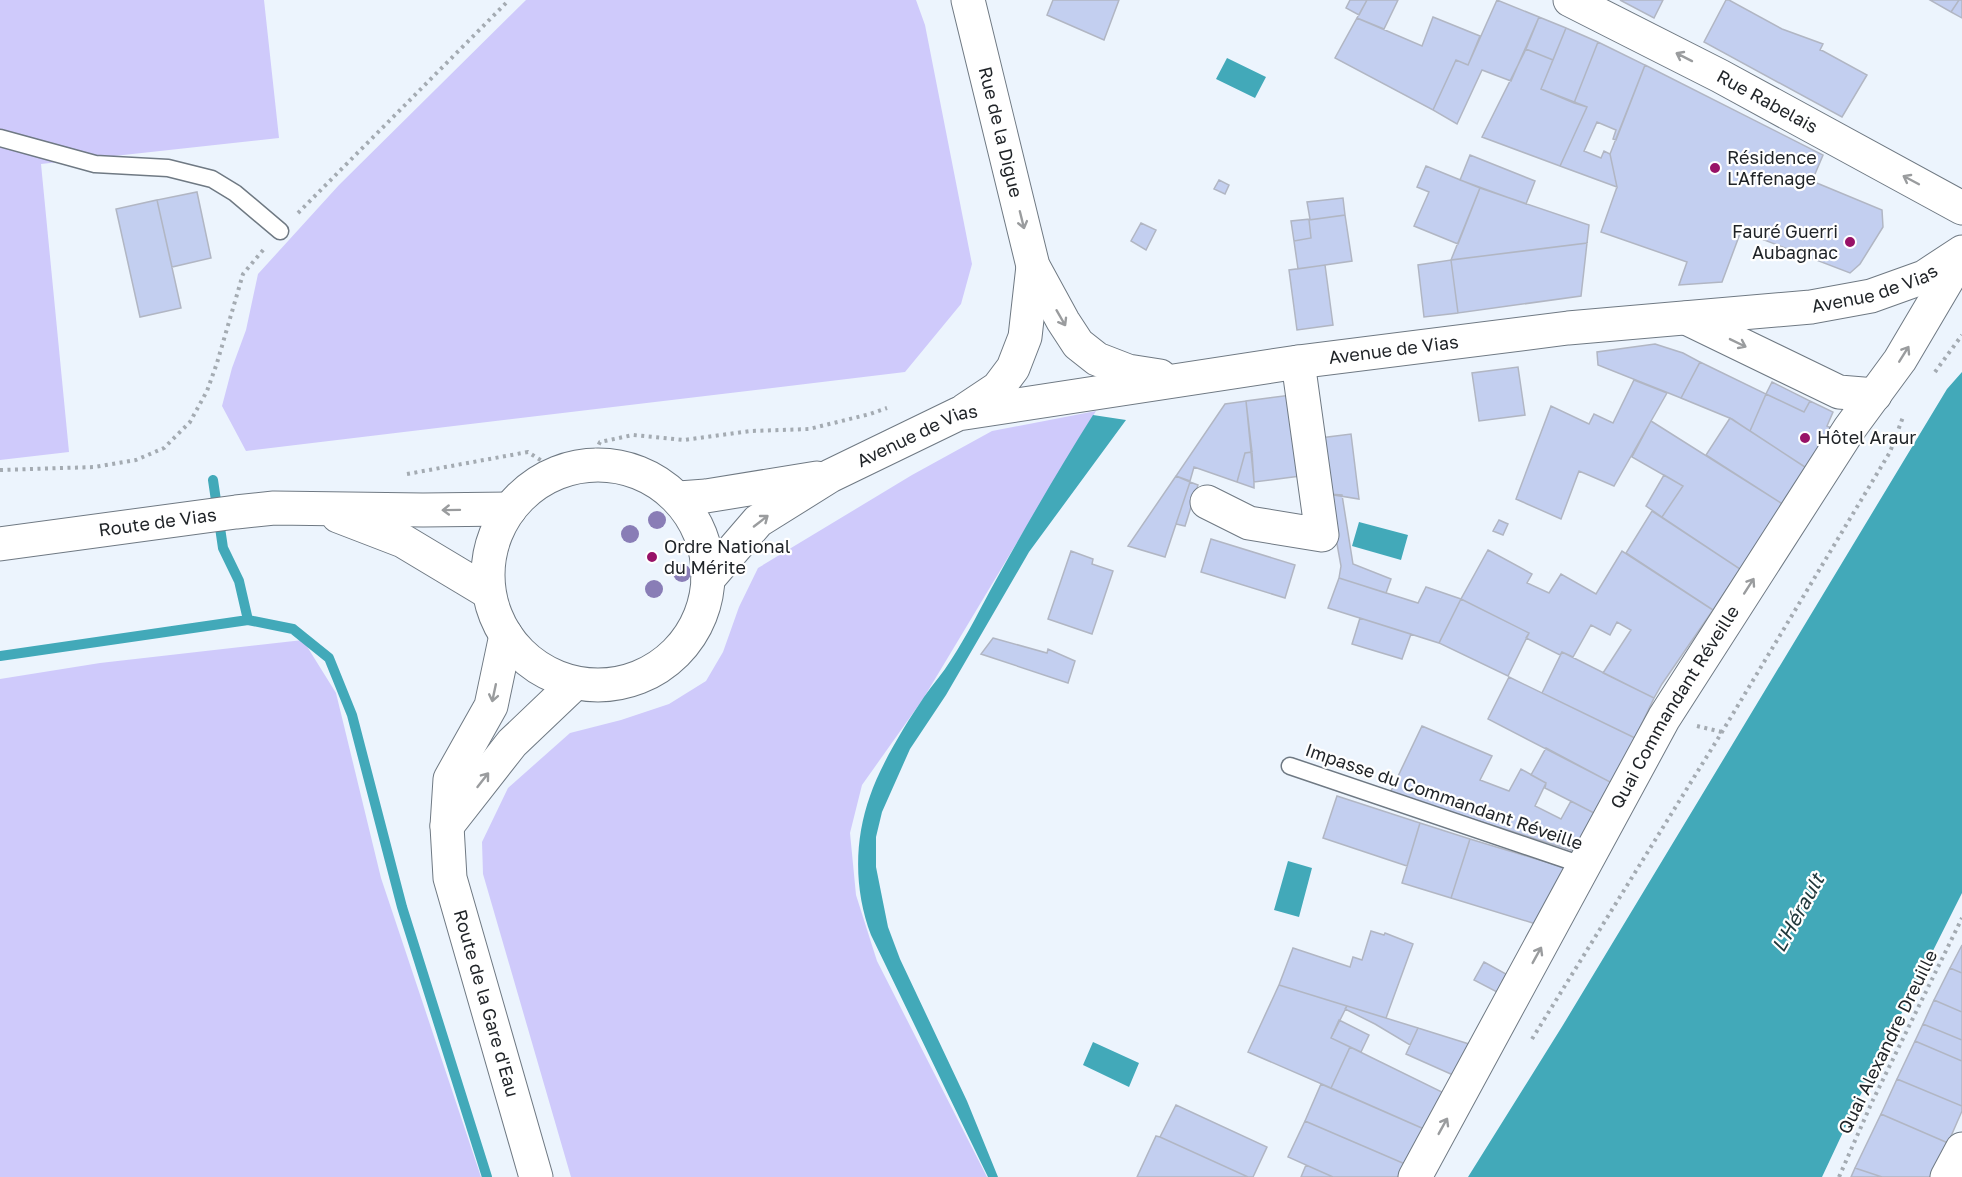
<svg xmlns="http://www.w3.org/2000/svg" width="1962" height="1177" font-family="'Golos Text',sans-serif">
<style>
.green{fill:#cfcafb}
.water{fill:#42a9b9}
.lines{fill:none;stroke-linecap:round;stroke-linejoin:round}
.stream{stroke:#42a9b9;stroke-width:10}
.building{fill:#c3cff0;stroke:#b1b6c3;stroke-width:1.5}
.lane-casing{stroke:#6f7983;stroke-width:19}
.street-casing{stroke:#6f7983;stroke-width:35}
.secondary-casing{stroke:#6f7983;stroke-width:35}
.path{stroke:#a4abb2;stroke-width:4;stroke-dasharray:3 4.5;stroke-linecap:butt}
.lane{stroke:#fff;stroke-width:16}
.street{stroke:#fff;stroke-width:33}
.secondary{stroke:#fff;stroke-width:33}
.tree{fill:#897db6}
.oneway{stroke:#9a9c9e}
.poi-dot{fill:#981267;stroke:#fff;stroke-width:2}
.labels{text-anchor:middle;stroke-width:4.5;stroke-linejoin:round;paint-order:stroke}
.street-label{font-size:18px;fill:#1f2327;stroke:#fff}
.poi-label{font-size:18px;fill:#1f2327;stroke:#fff;text-anchor:start}
.water-label{font-size:20px;font-style:italic;fill:#21383c;stroke:#fff}
</style>
<rect width="100%" height="100%" fill="#ecf4fd"/>
<path class="green" d="M 0,0 L 264,0 L 279,138 L 41,164 L 69,452 L 0,460 Z
M 526,0 L 916,0 L 925,25 L 972,264 L 961,304 L 905,372 L 246,451 L 222,406 L 232,368 L 246,330 L 258,274 L 339,185 Z
M 1096,411 L 923,699 L 862,785 L 850,833 L 856,895 L 877,961 L 987,1177 L 571,1177 L 483,874 L 482,842 L 508,788 L 570,733 L 621,720 L 669,704 L 706,681 L 723,652 L 739,607 L 758,568 L 912,475 L 992,431 Z
M 303,640 L 336,693 L 381,878 L 481,1177 L 0,1177 L 0,679 L 100,663 Z"/>
<path class="water" d="M 1227,58 L 1266,77 L 1255,98 L 1216,79 Z
M 1962,372 L 1962,893 L 1860,1096 L 1822,1177 L 1468,1177 L 1563,1025 L 1947,389 Z
M 1093,415 L 1126,420 L 1029,552 L 946,695 L 910,749 L 882,812 L 876,837 L 876,867 L 888,927 L 900,959 L 967,1101 L 998,1177 L 988,1177 L 871,935 C 854,890 854,841 870,796 C 881,764 905,725 924,697 C 933,684 943,673 951,660 C 968,634 981,607 996,580 C 1027,524 1059,469 1093,415 Z
M 1359,522 L 1408,535 L 1401,560 L 1352,546 Z
M 1288,861 L 1312,868 L 1299,917 L 1274,910 Z
M 1093,1042 L 1139,1063 L 1129,1087 L 1083,1065 Z"/>
<g class="lines">
<path class="stream" d="M 213,480 L 223,548 L 239,581 L 248,620
M 0,656 L 248,620 L 293,629 L 329,658 L 352,715 L 402,907 L 487,1177"/>
</g>
<path class="building" d="M 1053,0 L 1119,0 L 1104,40 L 1047,15 Z
M 1350,0 L 1367,0 L 1359,15 L 1346,8 Z
M 1367,0 L 1398,0 L 1384,29 L 1357,18 Z
M 1497,0 L 1539,17 L 1511,81 L 1482,70 L 1457,124 L 1433,110 L 1456,60 L 1468,65 Z
M 1620,0 L 1663,0 L 1654,18 Z
M 1726,0 L 1729,0 L 1782,29 L 1823,44 L 1820,50 L 1823,51 L 1867,75 L 1842,117 L 1704,42 Z
M 1930,0 L 1959,0 L 1951,12 Z
M 1959,0 L 1962,0 L 1962,18 L 1951,12 Z
M 1433,17 L 1480,36 L 1468,65 L 1456,60 L 1433,110 L 1335,58 L 1357,18 L 1422,46 Z
M 1539,17 L 1566,28 L 1553,60 L 1526,49 Z
M 1566,28 L 1598,42 L 1574,103 L 1541,89 Z
M 1598,42 L 1645,65 L 1616,140 L 1613,139 L 1616,130 L 1597,122 L 1584,151 L 1601,158 L 1604,151 L 1610,154 L 1617,187 L 1560,166 L 1587,107 L 1574,103 Z
M 1526,49 L 1553,60 L 1541,89 L 1587,107 L 1560,166 L 1482,137 Z
M 1645,65 L 1823,155 L 1812,181 L 1882,210 L 1883,227 L 1860,264 L 1850,273 L 1741,231 L 1722,282 L 1679,285 L 1687,262 L 1601,232 L 1617,187 L 1610,154 Z
M 1470,155 L 1535,181 L 1526,204 L 1460,180 Z
M 1426,166 L 1480,188 L 1458,244 L 1414,226 L 1429,192 L 1417,187 Z
M 1219,180 L 1229,185 L 1225,194 L 1214,189 Z
M 1480,188 L 1589,225 L 1587,243 L 1451,260 Z
M 197,192 L 211,258 L 172,267 L 157,200 Z
M 1343,198 L 1345,215 L 1309,220 L 1311,238 L 1294,241 L 1291,221 L 1310,219 L 1307,202 Z
M 157,200 L 181,308 L 140,317 L 116,209 Z
M 1345,215 L 1352,261 L 1298,269 L 1294,241 L 1311,238 L 1309,220 Z
M 1141,223 L 1156,230 L 1146,250 L 1131,241 Z
M 1587,243 L 1581,296 L 1458,313 L 1451,260 Z
M 1451,260 L 1458,313 L 1424,317 L 1418,265 Z
M 1325,265 L 1333,325 L 1297,330 L 1289,270 Z
M 1655,344 L 1683,353 L 1700,362 L 1681,398 L 1598,365 L 1597,352 Z
M 1700,362 L 1766,394 L 1750,431 L 1732,419 L 1681,398 Z
M 1518,367 L 1525,415 L 1479,421 L 1472,373 Z
M 1634,380 L 1667,393 L 1614,486 L 1579,471 L 1561,519 L 1516,499 L 1551,406 L 1589,424 L 1594,414 L 1613,423 Z
M 1772,382 L 1810,401 L 1804,412 L 1766,394 Z
M 1299,394 L 1308,475 L 1254,482 L 1246,401 Z
M 1766,394 L 1804,412 L 1810,401 L 1833,412 L 1827,426 L 1836,430 L 1808,469 L 1750,431 Z
M 1246,401 L 1252,452 L 1245,453 L 1237,482 L 1194,467 L 1190,481 L 1176,476 L 1225,404 Z
M 1730,418 L 1808,469 L 1784,505 L 1706,455 Z
M 1651,421 L 1784,505 L 1740,569 L 1662,517 L 1683,486 L 1632,457 Z
M 1351,434 L 1359,499 L 1328,494 L 1320,438 Z
M 1252,452 L 1254,482 L 1254,488 L 1237,482 L 1245,453 Z
M 1664,475 L 1683,486 L 1662,517 L 1646,506 Z
M 1176,476 L 1190,482 L 1165,557 L 1128,546 Z
M 1190,482 L 1198,485 L 1185,526 L 1176,524 Z
M 1328,494 L 1342,495 L 1353,564 L 1391,579 L 1386,593 L 1339,578 L 1341,566 Z
M 1652,511 L 1740,569 L 1713,610 L 1626,553 Z
M 1499,520 L 1508,524 L 1503,535 L 1493,531 Z
M 1211,539 L 1295,565 L 1285,598 L 1201,572 Z
M 1488,550 L 1532,574 L 1527,583 L 1549,593 L 1561,574 L 1596,594 L 1622,551 L 1713,610 L 1662,684 L 1654,698 L 1603,673 L 1631,630 L 1617,622 L 1610,635 L 1591,625 L 1573,657 L 1562,652 L 1560,655 L 1526,638 L 1529,633 L 1461,599 Z
M 1071,551 L 1093,559 L 1092,564 L 1113,571 L 1092,634 L 1048,619 Z
M 1339,578 L 1418,603 L 1426,587 L 1461,599 L 1439,643 L 1328,608 Z
M 1461,599 L 1529,633 L 1508,676 L 1439,643 Z
M 1360,618 L 1411,634 L 1402,659 L 1352,644 Z
M 993,638 L 1047,653 L 1048,649 L 1075,661 L 1068,683 L 981,654 Z
M 1562,652 L 1654,698 L 1635,738 L 1542,693 Z
M 1509,677 L 1635,738 L 1612,783 L 1488,719 Z
M 1422,726 L 1492,756 L 1480,780 L 1509,791 L 1521,769 L 1546,783 L 1535,806 L 1561,819 L 1571,801 L 1596,814 L 1577,852 L 1390,793 Z
M 1546,748 L 1612,783 L 1596,814 L 1545,788 L 1546,783 L 1531,775 Z
M 1337,796 L 1420,823 L 1407,866 L 1323,838 Z
M 1420,823 L 1470,839 L 1451,898 L 1402,883 Z
M 1470,839 L 1566,868 L 1536,924 L 1451,898 Z
M 1371,931 L 1384,935 L 1385,933 L 1413,944 L 1386,1018 L 1279,985 L 1293,948 L 1350,967 L 1353,957 L 1362,960 Z
M 1962,945 L 1962,973 L 1950,968 Z
M 1484,962 L 1506,974 L 1497,992 L 1474,980 Z
M 1950,968 L 1962,973 L 1962,1012 L 1934,1000 Z
M 1279,985 L 1347,1006 L 1331,1038 L 1350,1047 L 1331,1088 L 1248,1052 Z
M 1934,1000 L 1962,1012 L 1962,1040 L 1923,1024 Z
M 1347,1006 L 1418,1028 L 1410,1045 L 1375,1024 L 1345,1009 Z
M 1339,1020 L 1369,1035 L 1361,1052 L 1331,1038 Z
M 1923,1024 L 1962,1040 L 1962,1061 L 1915,1041 Z
M 1418,1028 L 1469,1044 L 1453,1075 L 1406,1054 Z
M 1915,1041 L 1962,1061 L 1962,1106 L 1897,1079 Z
M 1350,1047 L 1444,1093 L 1424,1129 L 1331,1088 Z
M 1897,1079 L 1962,1106 L 1962,1111 L 1948,1143 L 1881,1114 Z
M 1321,1084 L 1424,1129 L 1405,1164 L 1305,1121 Z
M 1176,1105 L 1267,1147 L 1253,1177 L 1248,1177 L 1160,1137 Z
M 1881,1114 L 1948,1143 L 1930,1177 L 1882,1177 L 1855,1168 Z
M 1305,1121 L 1405,1164 L 1398,1177 L 1333,1177 L 1288,1157 Z
M 1156,1136 L 1160,1137 L 1248,1177 L 1137,1177 Z
M 1306,1165 L 1333,1177 L 1301,1177 Z
M 1855,1168 L 1882,1177 L 1851,1177 Z"/>
<g class="lines">
<g class="lane-casing">
<path id="lane" d="M 0,138 L 95,164 L 168,168 L 212,179 L 235,193 L 280,231
M 1290,766 L 1585,866"/>
</g>
<g class="street-casing">
<g id="street">
<path id="s1" d="M 1570,0 L 1720,76 L 1962,208"/>
<path d="M 1686,318 L 1839,392 L 1875,395"/>
<path d="M 1207,502 L 1249,523 L 1322,535 L 1298,362"/>
<path id="s2" d="M 1415,1177 L 1664,718 L 1850,428 L 1900,360 L 1962,255"/>
<path d="M 1947,1177 L 1962,1149"/>
</g>
</g>
<g class="secondary-casing">
<g id="secondary">
<path id="s3" d="M 968,0 L 1033,266 L 1063,321 L 1078,344 L 1097,359 L 1128,371 L 1160,376"/>
<path d="M 965,410 L 998,388 L 1013,368 L 1025,337 L 1033,266"/>
<circle cx="598" cy="575" r="110"/>
<path d="M 679,498 L 706,496 L 817,478"/>
<path d="M 338,516 L 403,541 L 488,592"/>
<path id="s4" d="M 0,544 L 236,512 L 274,508 L 423,510 L 510,509"/>
<path id="s5" d="M 708,579 L 758,521 L 830,476 L 958,414 L 1298,362 L 1568,328 L 1811,307 L 1871,296 L 1924,277 L 1962,252"/>
<path id="s6" d="M 506,635 L 491,706 L 450,779 L 447,826 L 450,878 L 536,1177"/>
<path d="M 447,826 L 512,743 L 574,684"/>
</g>
</g>
<path class="path" d="M 298,213 L 509,0
M 1935,372 L 1962,335
M 589,465 L 600,442 L 633,435 L 684,440 L 751,431 L 809,429 L 870,414 L 887,408
M 0,470 L 95,467 L 136,460 L 164,448 L 190,422 L 207,391 L 217,363 L 243,274 L 264,249
M 407,474 L 528,452 L 559,472
M 1697,726 L 1722,732
M 1532,1039 L 1722,732 L 1890,452 L 1903,417
M 1839,1177 L 1872,1102 L 1962,918"/>
<use href="#lane" class="lane"/>
<use href="#street" class="street"/>
<use href="#secondary" class="secondary"/>
</g>
<g class="tree">
<circle cx="657" cy="520" r="9"/>
<circle cx="630" cy="534" r="9"/>
<circle cx="682" cy="573" r="9"/>
<circle cx="654" cy="589" r="9"/>
</g>
<defs><path id="oneway-shaft" d="M-6 0H5M1.5-3L5.5 0L1.5 3" fill="none" stroke-width="1.6" stroke-linecap="round" stroke-linejoin="round" transform="scale(1.5)"/></defs>
<g class="oneway">
<use href="#oneway-shaft" transform="translate(1684 57) rotate(-153)"/>
<use href="#oneway-shaft" transform="translate(1911 180) rotate(-152)"/>
<use href="#oneway-shaft" transform="translate(1022 220) rotate(76)"/>
<use href="#oneway-shaft" transform="translate(1061 318) rotate(60)"/>
<use href="#oneway-shaft" transform="translate(1738 343) rotate(26)"/>
<use href="#oneway-shaft" transform="translate(1904 354) rotate(-58)"/>
<use href="#oneway-shaft" transform="translate(451 510) rotate(179)"/>
<use href="#oneway-shaft" transform="translate(761 521) rotate(-38)"/>
<use href="#oneway-shaft" transform="translate(1749 586) rotate(-57)"/>
<use href="#oneway-shaft" transform="translate(494 693) rotate(102)"/>
<use href="#oneway-shaft" transform="translate(483 780) rotate(-52)"/>
<use href="#oneway-shaft" transform="translate(1537 955) rotate(-61)"/>
<use href="#oneway-shaft" transform="translate(1443 1126) rotate(-61)"/>
</g>
<g class="poi-dot">
<circle cx="1715" cy="168" r="6"/>
<circle cx="1850" cy="242" r="6"/>
<circle cx="1805" cy="438" r="6"/>
<circle cx="652" cy="557" r="6"/>
</g>
<g class="labels">
<g class="street-label">
<text dy="6" stroke="none"><textPath href="#s1" startOffset="222">Rue Rabelais</textPath></text>
<text dy="6" stroke="none"><textPath href="#s3" startOffset="136">Rue de la Digue</textPath></text>
<text dy="6" stroke="none"><textPath href="#s5" startOffset="1230">Avenue de Vias</textPath></text>
<text dy="6" stroke="none"><textPath href="#s5" startOffset="744">Avenue de Vias</textPath></text>
<text dy="6" stroke="none"><textPath href="#s5" startOffset="258">Avenue de Vias</textPath></text>
<text dy="6" stroke="none"><textPath href="#s4" startOffset="159">Route de Vias</textPath></text>
<text dy="6" stroke="none"><textPath href="#s2" startOffset="537">Quai Commandant Réveille</textPath></text>
<text transform="translate(1444 797) rotate(19)" y="6">Impasse du Commandant Réveille</text>
<text dy="6" stroke="none"><textPath href="#s6" startOffset="386">Route de la Gare d'Eau</textPath></text>
<text transform="translate(1888 1042) rotate(-64)" y="6">Quai Alexandre Dreuille</text>
</g>
<g class="poi-label">
<text x="1727" y="164">Résidence<tspan x="1727" dy="21">L'Affenage</tspan></text>
<text x="1838" y="238" text-anchor="end">Fauré Guerri<tspan x="1838" dy="21">Aubagnac</tspan></text>
<text x="1817" y="444">Hôtel Araur</text>
<text x="664" y="553">Ordre National<tspan x="664" dy="21">du Mérite</tspan></text>
</g>
<g class="water-label">
<text transform="translate(1798 913) rotate(-61)" y="7">L'Hérault</text>
</g>
</g>
</svg>
